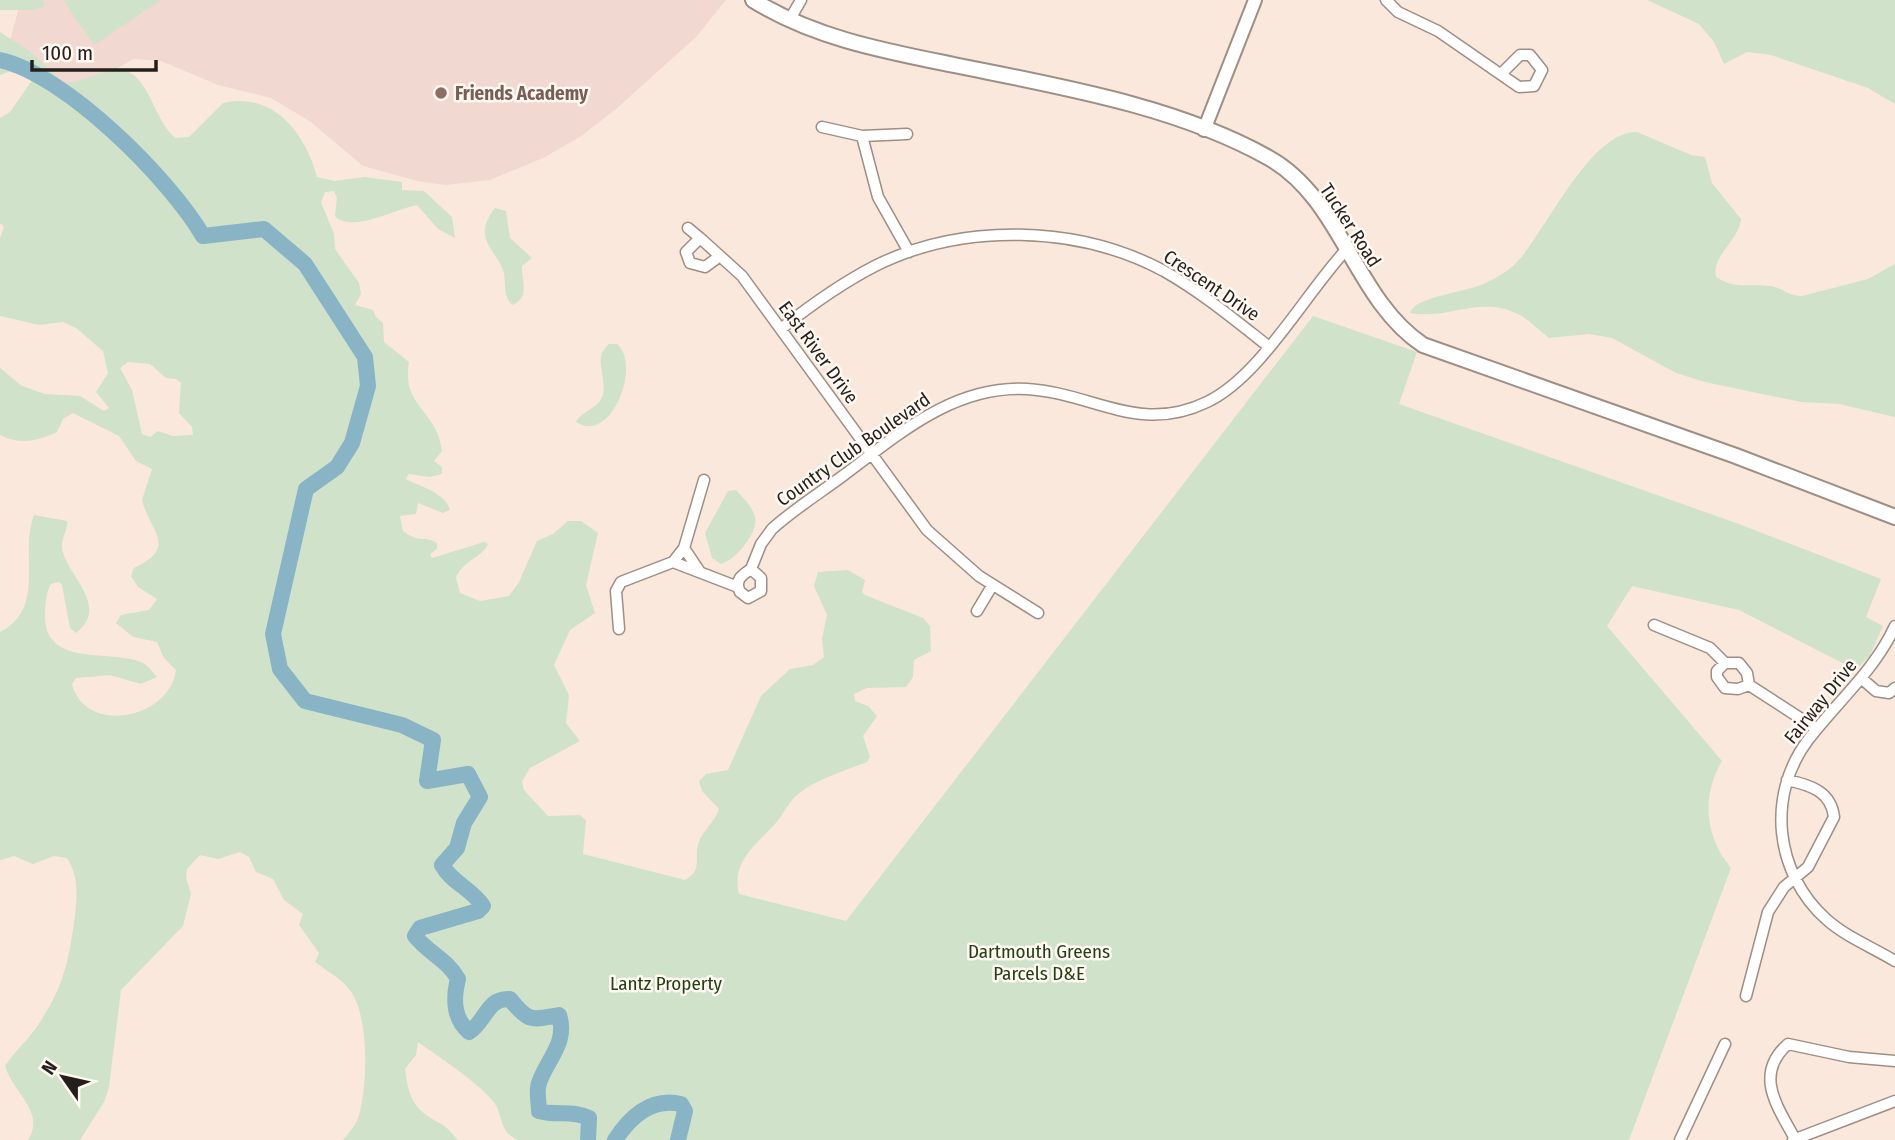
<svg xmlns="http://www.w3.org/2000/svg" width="1895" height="1140" font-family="'Fira Sans Condensed',sans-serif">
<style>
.education{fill:#f1d8d0}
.green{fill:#d0e2ca;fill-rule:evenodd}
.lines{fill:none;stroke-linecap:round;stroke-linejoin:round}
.river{stroke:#89b4c6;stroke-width:16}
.minor-casing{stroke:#9e8e83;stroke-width:13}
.tertiary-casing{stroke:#9e8e83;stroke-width:16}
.secondary-casing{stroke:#9e8e83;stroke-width:18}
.minor{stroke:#fff;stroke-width:10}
.tertiary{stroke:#fff;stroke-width:12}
.secondary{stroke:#fff;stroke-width:14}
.education-dot{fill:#8d6e63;stroke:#fff8f3;stroke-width:2.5}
.labels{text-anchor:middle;stroke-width:5;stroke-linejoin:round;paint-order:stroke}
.education-label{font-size:19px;font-weight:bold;fill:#785e54;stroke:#fff8f3;text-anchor:start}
.street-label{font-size:19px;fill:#251f1b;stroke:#fff8f3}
.park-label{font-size:19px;fill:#224213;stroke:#fff8f3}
</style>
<rect width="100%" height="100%" fill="#fae8dd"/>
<path class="education" d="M 21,0 L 726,0 L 696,37 L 616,109 L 580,137 L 543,158 L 490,180 L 445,185 L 417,181 L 363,166 L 311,122 L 271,98 L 218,85 L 161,61 L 133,59 L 93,83 L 58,87 L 8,48 Z"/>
<path class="green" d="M 0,0 L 43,0 L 44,6 L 34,10 L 0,10 Z
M 63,0 L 161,0 L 94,45 Z
M 1647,0 L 1895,0 L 1895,104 L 1868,88 L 1771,55 L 1747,52 L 1724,64 L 1714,42 L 1699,24 Z
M 0,32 L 31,52 L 59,79 L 68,83 C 85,80 100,72 117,70 C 148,67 153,121 176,138 L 189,137 L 223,103 C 273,91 306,134 317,177 L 334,181 L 365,177 L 402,182 L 402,190 L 424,191 L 452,217 L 455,238 L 438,229 L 417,205 C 398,208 350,234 335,216 L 337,198 L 334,191 L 325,192 L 321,202 L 334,234 L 335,249 L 359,283 L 361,294 L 355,305 L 373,310 L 376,317 L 383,323 L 384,342 L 409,362 C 401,407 437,409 442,451 L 434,461 L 442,467 L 442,474 L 430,477 L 409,474 L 406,479 C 420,487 445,492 450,510 L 443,513 L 418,503 L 416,514 L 400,516 L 403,531 C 420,544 425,535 437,543 L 437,549 L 430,554 L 432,558 L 484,542 L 488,544 C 483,557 462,561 456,578 L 460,593 L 480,601 L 509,596 L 519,582 L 537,541 L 553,534 L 568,521 L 581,521 L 598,533 L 586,585 L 595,613 L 570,630 L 554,665 L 569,695 L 566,723 L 580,741 L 530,768 L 522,781 L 524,790 L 548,816 L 580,815 L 586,820 L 583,854 L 685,880 C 703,870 694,860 698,844 C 702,831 715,822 719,809 L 702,791 L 699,781 L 706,774 L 728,770 L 761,696 L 790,669 L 813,665 L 824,657 L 822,639 L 827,615 L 814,586 L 818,572 L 848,570 L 865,580 L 862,592 L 865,595 L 923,618 L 930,626 L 931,651 L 914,660 L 913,677 L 906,687 L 867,688 L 854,694 L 855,701 L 868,706 L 877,716 L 863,736 L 870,757 L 867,762 C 844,771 816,779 797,795 C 787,803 783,816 774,825 C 755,846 731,862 739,894 L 846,921 L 1313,316 L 1417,352 L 1399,404 L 1739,524 L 1881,579 L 1866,617 L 1883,626 L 1870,655 L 1856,670 L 1739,610 L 1632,586 L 1607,626 L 1722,761 C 1701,796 1705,837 1731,868 L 1629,1140 L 518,1140 C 497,1131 505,1115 492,1100 C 475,1080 440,1058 418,1042 L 416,1055 L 405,1069 C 409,1100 414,1110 443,1125 C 448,1128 453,1135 458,1140 L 343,1140 C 348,1133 355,1127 358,1118 C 368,1089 370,1014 349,989 C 341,978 325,970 315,962 L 319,953 L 299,925 L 303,914 L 284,900 L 273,879 L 256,872 L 249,857 L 240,852 L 218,859 L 200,855 L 187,869 L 186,878 L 191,894 L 183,926 L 121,990 L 109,1087 L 104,1102 L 80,1140 L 28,1140 C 46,1112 13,1093 5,1066 C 14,1052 26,1042 36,1028 C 64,987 68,964 75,916 C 77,895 79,877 67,858 L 54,856 L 33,864 L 14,856 L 0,860 L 0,632 C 47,608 19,553 34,515 L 67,521 C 68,531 61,538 62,548 C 66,575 111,606 76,633 L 70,628 L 62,585 L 59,582 L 51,584 C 46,592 45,605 45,615 C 44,668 111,649 141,662 C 148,665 152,671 157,677 L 141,684 L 110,675 L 76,678 L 72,684 C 85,736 170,719 176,670 L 164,658 L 157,642 L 133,637 L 116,623 L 121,615 L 149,610 L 157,599 L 138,587 L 131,576 L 134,568 C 179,547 150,532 142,500 L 152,469 L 136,461 L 119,436 L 73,413 L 63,419 L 57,432 C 38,441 19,445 0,435 L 0,368 L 22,386 L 45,394 L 80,396 L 104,411 L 109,408 L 96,392 L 108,373 L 103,351 L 76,328 L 63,322 L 39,325 L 0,316 L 0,238 L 4,227 L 0,223 L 0,118 L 10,112 L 35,76 L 33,69 L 24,66 L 0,75 ZM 128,362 L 150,364 L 166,378 L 176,379 L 181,383 L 179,413 L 192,427 L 193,435 L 173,436 L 158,431 L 150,437 L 142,434 L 132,390 L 120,368 Z
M 1637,132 L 1691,155 L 1705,157 L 1712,183 L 1741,219 C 1739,241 1711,256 1716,277 C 1735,290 1750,283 1771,286 C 1783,288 1788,296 1802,296 L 1868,279 L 1895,264 L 1895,417 L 1839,404 L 1801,402 L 1705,382 L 1676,373 L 1612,338 L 1589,334 L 1549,338 C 1538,330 1530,320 1518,314 C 1479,295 1449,320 1410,313 C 1414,297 1465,292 1481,285 C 1493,280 1509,271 1517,262 C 1547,230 1590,131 1637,132 Z
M 495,208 L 506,211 L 510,238 L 532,258 L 522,266 C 521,281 531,297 512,305 C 503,296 506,284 504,273 C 498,250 470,240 495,208 Z
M 609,344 L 617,344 C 642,365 611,445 576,422 C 581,411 600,408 603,394 C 607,376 592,358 609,344 Z
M 736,490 C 742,497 753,507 755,517 C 759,532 735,561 721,564 L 712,558 L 705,533 L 728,491 Z"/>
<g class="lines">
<path class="river" d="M 0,60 C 65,74 170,179 203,236 L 264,229 L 305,264 L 365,357 L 368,386 L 352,443 L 337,467 L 306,489 L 273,634 L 280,669 L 305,701 L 402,725 L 433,740 L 427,781 L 468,774 L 480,797 L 464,823 L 457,848 L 442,865 C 451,882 472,889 483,906 L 478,911 L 420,928 L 415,936 C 428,953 448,960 458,979 C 453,999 453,1018 469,1032 C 485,1023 487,997 510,999 C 529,1023 532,1020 559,1015 C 568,1043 547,1059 539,1083 C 536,1091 539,1103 539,1111 C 557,1116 572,1110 589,1118 L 588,1140
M 615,1140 C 630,1117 651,1097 681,1104 L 685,1111 L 678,1140"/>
<g class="minor-casing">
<path id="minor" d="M 1386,0 L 1398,12 L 1438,31 L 1519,87 L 1534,86 L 1542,70 L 1530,55 L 1520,55 L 1501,74
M 790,19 L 801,0
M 822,127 L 862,136
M 907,134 L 862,136 L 878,197 L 909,252
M 688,228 L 700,238 L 686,252 L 690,263 L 705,267 L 720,256 L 742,276 L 927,530 L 979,576 L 1038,613
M 700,238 L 720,256
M 782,328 C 811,305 842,283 875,266 C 963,222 1078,225 1164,271 C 1201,292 1235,320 1268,346
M 684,548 L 704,480
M 751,569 C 742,575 734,580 740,592 L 748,598 L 761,591 L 761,578 L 751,569 L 761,544 L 772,529 C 794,509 820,493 844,475 C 899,434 954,385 1027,389 C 1093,393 1139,435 1207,402 C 1260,377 1305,294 1346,250
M 700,572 L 684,548 L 673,562 L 738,587
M 977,611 L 992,586
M 1654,625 L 1710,648 L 1725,663
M 1895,626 C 1875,670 1837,702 1808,740 C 1766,796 1775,873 1826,919 C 1846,937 1872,947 1895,961
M 619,629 L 616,591 L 621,582 L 673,562
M 1861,678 L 1876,691 L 1889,693 L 1895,688
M 1749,685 L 1747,673 L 1739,663 L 1725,663 L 1717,671 L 1717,677 L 1725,688 L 1738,689 L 1749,685 L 1817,729
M 1746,996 L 1768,912 L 1784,887 L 1808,867 L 1834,817 C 1831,791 1810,785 1787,780
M 1795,1139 C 1778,1107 1753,1075 1788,1044 L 1849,1057 L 1895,1061
M 1680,1140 L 1725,1044
M 1793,1140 L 1895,1101"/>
</g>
<g class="tertiary-casing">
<path id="tertiary" d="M 1204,130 L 1255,0"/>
</g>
<g class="secondary-casing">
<path id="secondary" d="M 753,0 C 814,38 885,51 954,65 C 1057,86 1177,106 1269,158 C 1342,199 1354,299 1423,345 L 1736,456 L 1895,517"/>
</g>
<use href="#minor" class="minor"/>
<use href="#tertiary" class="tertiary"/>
<use href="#secondary" class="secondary"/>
</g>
<circle class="education-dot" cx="441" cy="93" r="7"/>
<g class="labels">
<g class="education-label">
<text x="455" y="100">Friends Academy</text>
</g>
<g class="street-label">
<text transform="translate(1351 225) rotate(57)" y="7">Tucker Road</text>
<text transform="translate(1212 285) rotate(34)" y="7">Crescent Drive</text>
<text transform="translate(819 352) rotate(54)" y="7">East River Drive</text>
<text transform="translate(853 449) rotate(-35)" y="7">Country Club Boulevard</text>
<text transform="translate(1820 701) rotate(-51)" y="7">Fairway Drive</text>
</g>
<g class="park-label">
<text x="1039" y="958">Dartmouth Greens<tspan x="1039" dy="22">Parcels D&amp;E</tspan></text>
<text x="666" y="990">Lantz Property</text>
</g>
</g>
<g transform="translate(63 1077) rotate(304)" stroke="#fff8f3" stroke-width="5" paint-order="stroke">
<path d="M0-5L12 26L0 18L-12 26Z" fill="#251f1b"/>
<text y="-10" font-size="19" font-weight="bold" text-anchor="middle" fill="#251f1b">N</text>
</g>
<path d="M32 60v10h124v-10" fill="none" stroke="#251f1b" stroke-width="3.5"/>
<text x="42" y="60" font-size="21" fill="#251f1b" stroke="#fff8f3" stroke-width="5" paint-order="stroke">100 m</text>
</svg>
